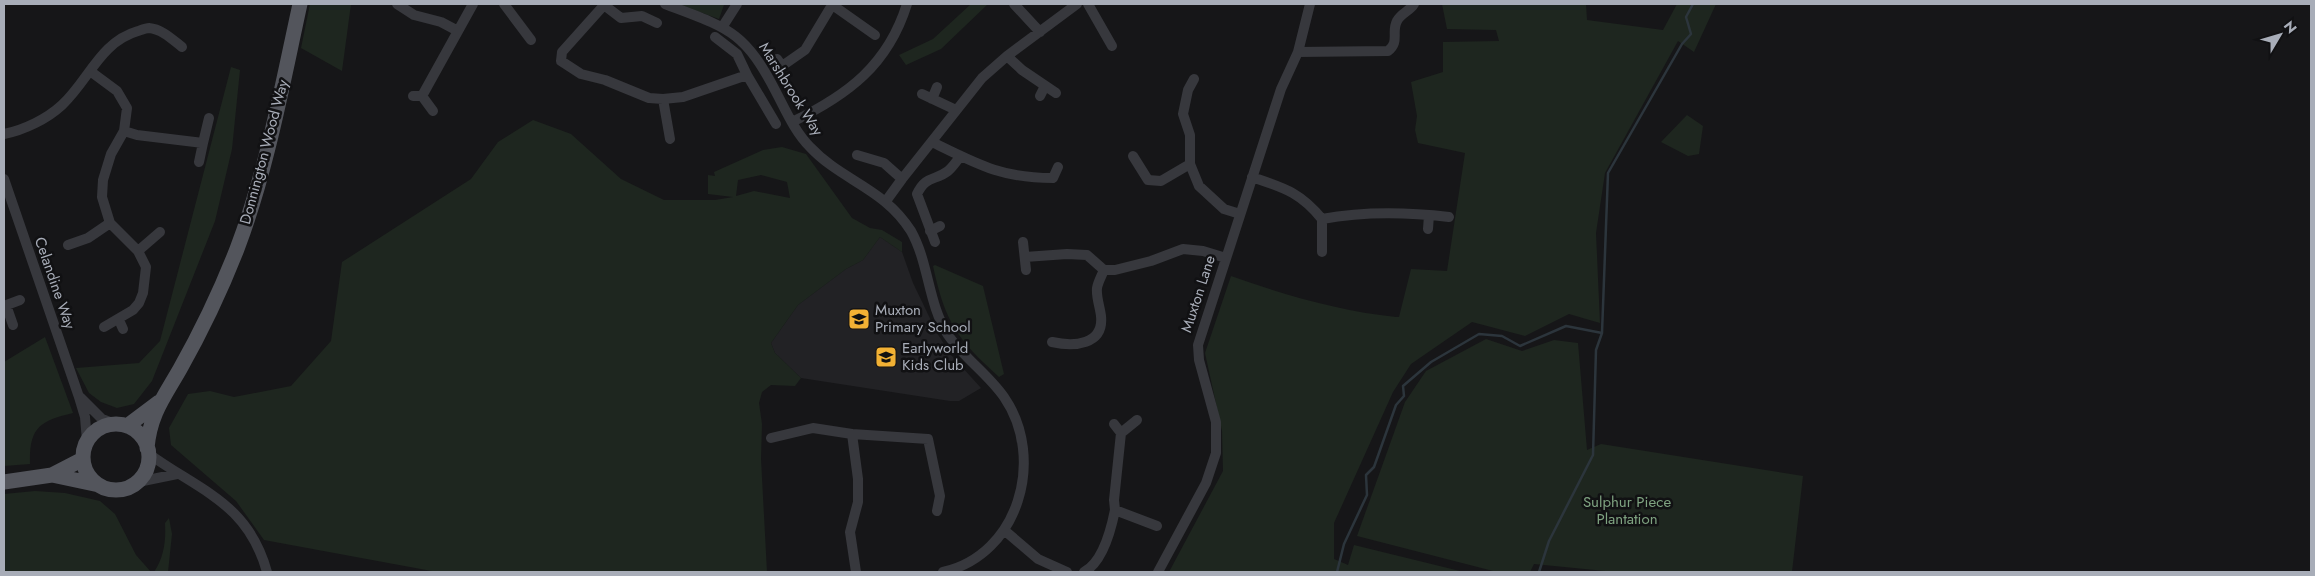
<svg xmlns="http://www.w3.org/2000/svg" width="2315" height="576" font-family="Jost,sans-serif">
<style>
.built{fill:#222225}
.green{fill:#1e261f;fill-rule:evenodd}
.lines{fill:none;stroke-linecap:round;stroke-linejoin:round}
.stream{stroke:#2c353c;stroke-width:2.5}
.minor{stroke:#37383d;stroke-width:10}
.primary{stroke:#53555c;stroke-width:15}
.labels{text-anchor:middle;stroke-width:5;stroke-linejoin:round;paint-order:stroke}
.street-label{font-size:15px;fill:#a8adb8;stroke:#111113}
.poi-label{font-size:15px;fill:#a8adb8;stroke:#111113;text-anchor:start}
.park-label{font-size:15px;fill:#7fa381;stroke:#111113}
</style>
<rect width="100%" height="100%" fill="#161618"/>
<path class="built" d="M 880,237 L 902,252 L 913,283 L 937,333 L 951,355 L 981,388 L 959,401 L 950,401 L 801,378 L 775,353 L 771,343 L 798,305 L 846,269 L 863,260 Z"/>
<path class="green" d="M 310,4 L 351,4 L 342,71 L 301,48 Z
M 678,4 L 720,4 L 724,5 L 719,19 Z
M 971,4 L 988,4 L 941,49 L 906,65 L 899,55 L 933,39 Z
M 1442,4 L 1586,4 L 1587,20 L 1663,30 L 1677,4 L 1716,4 L 1694,52 L 1678,41 L 1605,173 L 1596,233 L 1600,323 L 1569,314 L 1525,336 L 1472,322 L 1411,364 L 1393,392 L 1334,523 L 1334,559 L 1348,565 L 1354,545 L 1464,572 L 1169,572 L 1223,471 L 1222,431 L 1205,353 L 1231,276 C 1284,295 1340,311 1396,317 L 1399,317 L 1411,269 L 1447,271 L 1465,153 L 1418,143 L 1415,130 L 1417,116 L 1411,82 L 1443,72 L 1443,42 L 1499,41 L 1496,30 L 1447,29 Z
M 231,67 L 240,70 L 232,149 L 215,221 L 152,381 L 134,404 L 117,408 L 101,402 L 89,393 L 76,368 L 139,363 L 160,341 Z
M 1687,115 L 1703,126 L 1699,154 L 1688,156 L 1661,142 Z
M 533,120 L 571,134 L 621,179 L 664,200 L 715,200 L 733,197 L 708,194 L 708,175 L 715,176 L 714,172 L 763,150 L 782,147 L 806,154 L 852,218 L 870,228 L 882,230 L 902,242 L 902,252 L 880,237 L 863,260 L 846,269 L 798,305 L 771,343 L 775,353 L 801,378 L 795,386 L 771,385 L 762,392 L 759,403 L 762,424 L 761,459 L 767,572 L 437,572 L 264,540 L 236,501 L 171,445 L 169,428 L 188,394 L 210,391 L 234,397 L 291,386 L 331,341 L 342,262 L 471,179 L 498,142 ZM 761,175 L 787,182 L 790,198 L 754,191 L 736,196 L 738,180 Z
M 935,265 L 983,286 L 1004,374 L 999,377 C 957,339 945,322 933,266 Z
M 45,337 L 73,413 C 40,421 29,427 30,464 L 4,466 L 4,362 Z
M 1486,339 L 1522,351 L 1554,340 L 1578,343 L 1587,450 L 1601,444 L 1803,476 L 1792,572 L 1615,572 L 1534,564 L 1530,572 L 1497,572 L 1357,536 L 1405,402 L 1426,371 Z
M 35,491 L 65,493 L 100,501 L 115,514 L 136,555 L 151,572 L 4,572 L 4,494 Z
M 169,518 L 172,534 L 168,572 L 154,572 C 164,557 166,541 165,523 Z"/>
<g class="lines">
<path class="stream" d="M 1337,572 L 1344,544 L 1367,495 L 1366,475 L 1374,467 L 1396,405 L 1404,396 L 1403,386 L 1431,362 L 1479,334 L 1502,336 L 1520,346 L 1566,326 L 1602,333 L 1608,173 L 1682,44 L 1691,34 L 1686,17 L 1693,4
M 1539,572 L 1549,541 L 1593,455 L 1596,350 L 1602,333"/>
<path class="minor" d="M 397,4 L 414,15 L 441,22 L 458,31
M 504,4 L 531,40
M 605,4 L 562,52 L 561,61 L 581,74 L 605,80 L 649,98 L 663,99 L 683,97 L 747,75 L 776,124
M 665,4 C 728,28 744,30 776,92 C 786,111 795,132 810,147 C 842,181 884,188 911,231 C 929,263 928,304 948,335 C 964,358 988,374 1004,397 C 1046,458 1019,555 943,572
M 831,4 L 875,35
M 1014,4 L 1040,32
M 1088,4 L 1112,46
M 604,5 L 621,18 L 642,16 L 657,23
M 723,26 L 737,4
M 715,37 L 737,54 L 747,75
M 1298,52 L 1388,51 C 1400,42 1391,32 1397,21 C 1401,13 1410,11 1414,4
M 1007,56 L 1022,70 L 1056,93
M 777,59 L 782,66 L 805,50 L 832,5
M 90,71 L 117,91 L 127,108 L 124,131 L 111,154 L 103,180 L 102,197 L 110,223 L 138,251 L 146,267 L 143,293 L 139,303 L 133,310 L 104,327
M 1194,79 L 1188,90 L 1183,114 L 1190,135 L 1190,164 L 1199,186 L 1224,209 L 1240,214
M 922,94 L 956,110
M 413,96 L 422,96 L 433,111
M 422,96 L 473,4
M 1040,96 L 1045,86
M 663,99 L 670,139
M 932,99 L 937,87
M 792,122 C 848,95 888,65 907,4
M 124,131 L 137,135 L 203,143 L 209,118
M 4,134 C 24,130 47,119 62,105 C 89,80 100,42 138,31 C 141,30 146,28 149,28 C 162,29 173,40 182,47
M 932,142 C 977,164 1001,178 1053,178
M 857,155 L 884,163 L 902,179 L 982,78 L 1007,56 L 1077,4
M 1133,156 L 1148,180 L 1161,181 L 1190,164
M 199,162 L 203,143
M 1252,177 C 1284,188 1300,192 1322,219
M 1053,178 L 1058,167
M 4,179 L 79,397 L 85,417 L 87,441
M 886,201 L 902,179
M 1428,229 L 1429,215
M 930,231 L 940,226
M 935,242 L 917,194 C 926,175 935,181 948,171 C 953,167 957,160 961,156
M 1023,242 L 1026,270
M 68,245 L 88,238 L 110,223
M 138,251 L 160,232
M 1322,252 L 1322,219 C 1365,211 1406,212 1449,217
M 1025,257 L 1067,254 L 1087,255 L 1104,270
M 6,305 L 13,325
M 4,306 L 20,300
M 119,320 L 123,329
M 1052,342 C 1074,347 1104,345 1101,316 C 1100,307 1096,297 1097,288 C 1098,282 1102,275 1104,270 L 1115,270 L 1151,261 L 1183,249 L 1203,251 L 1226,258
M 80,397 L 102,419 L 115,424
M 1114,424 L 1121,433
M 771,438 L 813,428 L 852,434
M 149,454 C 200,491 248,503 267,572
M 138,482 L 177,474
M 1115,510 L 1114,500 L 1121,433 L 1137,420
M 1004,530 L 1038,559 L 1067,572
M 856,572 L 850,532 L 858,502 L 858,479 L 852,434 L 928,439 L 940,496 L 937,511
M 1084,572 C 1103,562 1111,530 1115,510 L 1157,526
M 1158,572 L 1206,483 L 1216,453 L 1216,422 L 1199,360 L 1198,345 L 1281,89 L 1298,52 L 1310,4"/>
<path class="primary" d="M83 457a33 33 0 1 1 66 0a33 33 0 1 1-66 0Z
M 127,426 L 159,402
M 147,448 C 150,414 164,397 180,369 C 202,330 221,290 237,249 C 267,170 282,86 300,4
M 52,475 L 99,485
M 4,482 L 52,475 L 83,459"/>
</g>
<defs>
<g id="school-square" transform="scale(1.125)"><rect x="-9" y="-9" width="18" height="18" rx="4" fill="#f2b134" stroke="#111113"/><path d="M0-5L7-2L0 1L-7-2ZM-4 1L0 2.5L4 1V4Q0 6-4 4Z" fill="#111"/></g>
</defs>
<g fill-rule="evenodd">
<use href="#school-square" x="859" y="319"/>
<use href="#school-square" x="886" y="357"/>
</g>
<g class="labels">
<g class="street-label">
<text transform="translate(791 89) rotate(58)" y="5">Marshbrook Way</text>
<text transform="translate(264 152) rotate(-75)" y="5">Donnington Wood Way</text>
<text transform="translate(55 283) rotate(71)" y="5">Celandine Way</text>
<text transform="translate(1198 294) rotate(-72)" y="5">Muxton Lane</text>
</g>
<g class="poi-label">
<text x="875" y="315">Muxton<tspan x="875" dy="17">Primary School</tspan></text>
<text x="902" y="353">Earlyworld<tspan x="902" dy="17">Kids Club</tspan></text>
</g>
<g class="park-label">
<text x="1627" y="507">Sulphur Piece<tspan x="1627" dy="17">Plantation</tspan></text>
</g>
</g>
<rect width="2315" height="576" fill="none" stroke="#a8adb8" stroke-width="10"/>
<g transform="translate(2280 35) rotate(52)" stroke="#111113" stroke-width="4" paint-order="stroke">
<path d="M0-4L9 19L0 12L-9 19Z" fill="#a8adb8"/>
<text y="-8" font-size="14" font-weight="bold" text-anchor="middle" fill="#a8adb8">N</text>
</g>
</svg>
